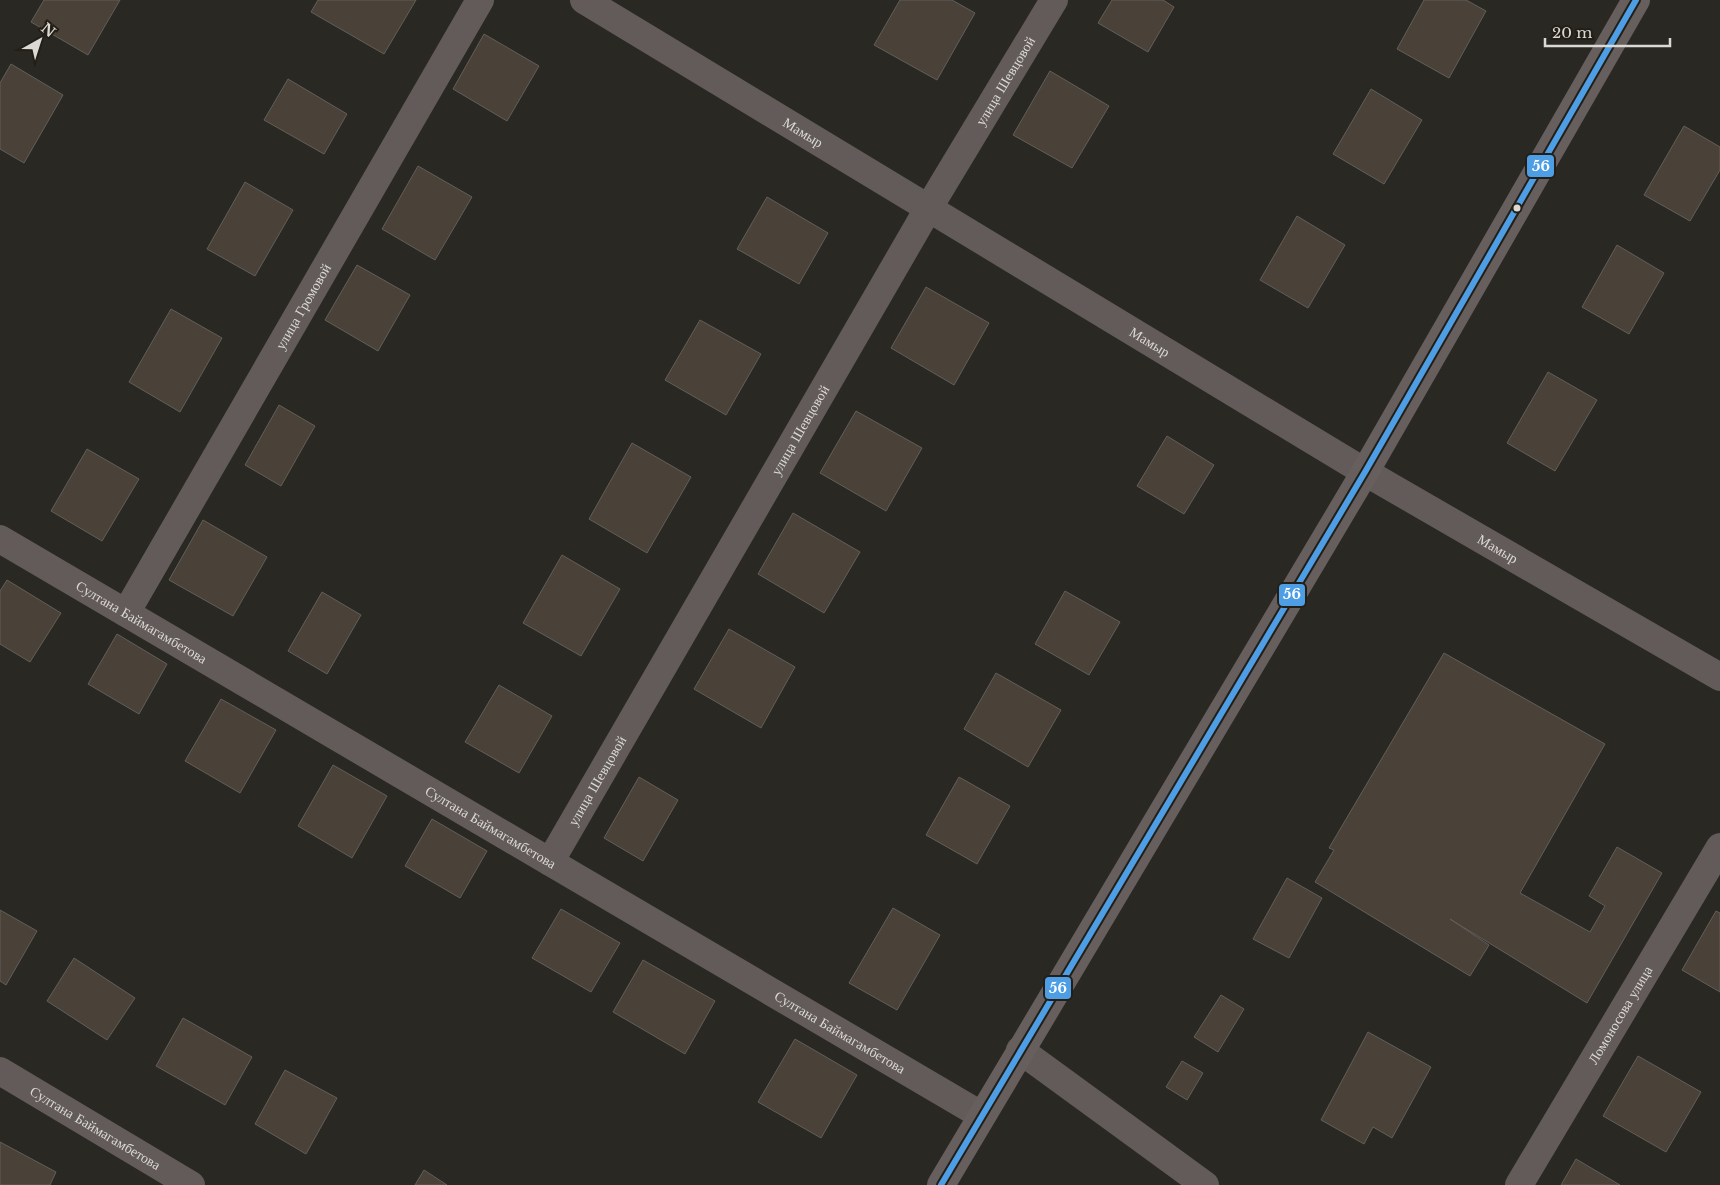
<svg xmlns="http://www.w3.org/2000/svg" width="1720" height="1185" font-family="'Libre Baskerville',serif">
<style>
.building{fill:#4a4138;stroke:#625f5b}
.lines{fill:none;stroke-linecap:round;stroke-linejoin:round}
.street{stroke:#625b5a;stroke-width:28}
.secondary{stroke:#675e5e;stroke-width:28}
.bus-1-casing{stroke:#231f17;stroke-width:10}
.bus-1{stroke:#4d9ee5;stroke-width:6}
.bus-dot{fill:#dbd9d3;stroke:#231f17;stroke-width:2}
.labels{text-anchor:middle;stroke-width:4.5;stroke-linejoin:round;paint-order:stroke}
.street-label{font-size:14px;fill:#dbd9d3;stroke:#231f17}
.line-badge{stroke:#231f17;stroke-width:2}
.badge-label{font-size:14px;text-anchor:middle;font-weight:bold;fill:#fff}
</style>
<rect width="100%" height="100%" fill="#2a2823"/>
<path class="building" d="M 44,0 L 120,0 L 88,55 L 31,22 Z
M 318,0 L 416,0 L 384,54 L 311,12 Z
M 900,0 L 952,0 L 975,13 L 937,80 L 874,45 Z
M 1112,0 L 1163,0 L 1174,7 L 1148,52 L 1098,23 Z
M 1424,0 L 1466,0 L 1486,11 L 1449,78 L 1397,49 Z
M 484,34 L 539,66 L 507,121 L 453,89 Z
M 11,64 L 63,95 L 24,163 L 0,149 L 0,83 Z
M 1050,71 L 1109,106 L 1072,168 L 1013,135 Z
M 288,79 L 347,114 L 324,154 L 264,120 Z
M 1371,89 L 1422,120 L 1384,184 L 1333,154 Z
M 1684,126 L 1720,147 L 1720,170 L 1690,221 L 1644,195 Z
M 418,166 L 472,197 L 435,260 L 382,229 Z
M 245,182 L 293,210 L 255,276 L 207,249 Z
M 767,197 L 828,233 L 799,284 L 737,249 Z
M 1297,216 L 1345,245 L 1308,308 L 1260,280 Z
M 1617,245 L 1664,273 L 1629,334 L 1582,307 Z
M 357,265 L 410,295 L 378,351 L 325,320 Z
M 926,287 L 989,323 L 954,385 L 891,348 Z
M 171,309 L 222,338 L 180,412 L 129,382 Z
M 700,320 L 761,354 L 726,415 L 665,380 Z
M 1548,372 L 1597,400 L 1555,471 L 1507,443 Z
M 279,405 L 315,426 L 281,486 L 245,465 Z
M 856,411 L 922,448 L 886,511 L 820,473 Z
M 1167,436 L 1214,465 L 1184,514 L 1137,486 Z
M 632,443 L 691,477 L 647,553 L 589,519 Z
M 87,449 L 139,479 L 102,541 L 51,511 Z
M 793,513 L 860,552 L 824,613 L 758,574 Z
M 203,520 L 267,557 L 233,616 L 169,580 Z
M 562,555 L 620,589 L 581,656 L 523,623 Z
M 7,580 L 61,613 L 30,662 L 0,644 L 0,591 Z
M 1065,591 L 1120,622 L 1089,675 L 1035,644 Z
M 322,592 L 361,615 L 327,674 L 288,651 Z
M 729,629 L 795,667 L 761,728 L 694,689 Z
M 117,634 L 167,664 L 139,714 L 88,684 Z
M 1444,653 L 1605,744 L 1520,893 L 1590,932 L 1605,906 L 1589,896 L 1617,847 L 1662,873 L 1587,1003 L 1450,919 L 1489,945 L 1470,976 L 1315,882 L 1334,850 L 1329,848 Z
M 996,673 L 1061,710 L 1028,767 L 964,729 Z
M 499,685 L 552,716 L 519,773 L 465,742 Z
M 221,699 L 276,730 L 240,793 L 185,761 Z
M 333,765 L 387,796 L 352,858 L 298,826 Z
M 639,777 L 678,800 L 643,861 L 604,838 Z
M 959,777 L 1010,806 L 977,864 L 926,835 Z
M 432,819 L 487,851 L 460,898 L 405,866 Z
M 1287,878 L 1322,898 L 1289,958 L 1253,939 Z
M 893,908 L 940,935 L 897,1010 L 849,983 Z
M 561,909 L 620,943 L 591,992 L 532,958 Z
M 0,910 L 37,931 L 6,985 L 0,981 Z
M 1716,911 L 1720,913 L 1720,992 L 1682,970 Z
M 74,958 L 135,998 L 107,1040 L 47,1001 Z
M 643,960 L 715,1001 L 685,1054 L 613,1012 Z
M 1221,995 L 1244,1009 L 1218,1052 L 1194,1037 Z
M 183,1018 L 252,1057 L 225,1105 L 156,1066 Z
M 1368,1032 L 1431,1067 L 1392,1138 L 1373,1127 L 1364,1144 L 1321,1120 Z
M 795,1039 L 857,1075 L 821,1138 L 758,1102 Z
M 1638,1056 L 1701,1092 L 1666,1152 L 1603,1116 Z
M 1182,1061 L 1203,1073 L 1187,1100 L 1166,1087 Z
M 285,1070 L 337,1098 L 306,1154 L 255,1124 Z
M 0,1142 L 56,1172 L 50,1185 L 0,1185 Z
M 1576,1159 L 1620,1185 L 1561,1185 Z
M 424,1170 L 447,1185 L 415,1185 Z"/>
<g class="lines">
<g class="street">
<path id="s1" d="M 584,0 L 1365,472 L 1720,677"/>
<path id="s2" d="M 0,539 L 981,1115"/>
<path id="s3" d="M 126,613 L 480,0"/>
<path id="s4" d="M 550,862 L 928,209 L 1054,0"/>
<path d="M 1020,1050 L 1205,1185"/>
<path id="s5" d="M 0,1071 L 191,1185"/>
<path id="s6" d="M 1519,1185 L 1720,847"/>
</g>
<path class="secondary" d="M 941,1185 L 1365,472 L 1636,0"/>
<g class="bus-1-casing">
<path id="bus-1" d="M 941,1185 L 1365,472 L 1636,0"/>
</g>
<use href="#bus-1" class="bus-1"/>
</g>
<circle class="bus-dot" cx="1517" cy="208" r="4.5"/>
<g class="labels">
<g class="street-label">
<text dy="5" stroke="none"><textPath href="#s4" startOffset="904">улица Шевцовой</textPath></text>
<text dy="5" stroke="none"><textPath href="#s1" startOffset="256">Мамыр</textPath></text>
<text dy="5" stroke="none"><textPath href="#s3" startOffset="354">улица Громовой</textPath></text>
<text dy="5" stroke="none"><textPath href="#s1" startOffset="661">Мамыр</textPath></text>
<text dy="5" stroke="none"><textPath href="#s4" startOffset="499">улица Шевцовой</textPath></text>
<text dy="5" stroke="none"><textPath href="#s1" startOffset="1066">Мамыр</textPath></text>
<text dy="5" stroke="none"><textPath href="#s2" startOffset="164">Султана Баймагамбетова</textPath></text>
<text dy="5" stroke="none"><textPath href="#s4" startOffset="94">улица Шевцовой</textPath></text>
<text dy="5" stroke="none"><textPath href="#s2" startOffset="569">Султана Баймагамбетова</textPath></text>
<text dy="5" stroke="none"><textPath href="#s6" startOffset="198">Ломоносова улица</textPath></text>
<text dy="5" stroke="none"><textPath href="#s2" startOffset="974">Султана Баймагамбетова</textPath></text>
<text dy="5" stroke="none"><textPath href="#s5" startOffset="111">Султана Баймагамбетова</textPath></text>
</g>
</g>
<g class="line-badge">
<rect x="1526" y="154" width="29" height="24" rx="5" fill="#4d9ee5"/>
<rect x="1278" y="583" width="28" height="24" rx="5" fill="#4d9ee5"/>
<rect x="1044" y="976" width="28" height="24" rx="5" fill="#4d9ee5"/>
</g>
<g class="badge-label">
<text x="1541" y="171">56</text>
<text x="1292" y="599">56</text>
<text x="1058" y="993">56</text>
</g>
<g transform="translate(40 40) rotate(39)" stroke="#231f17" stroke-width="4" paint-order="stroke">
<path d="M0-4L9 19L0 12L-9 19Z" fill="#dbd9d3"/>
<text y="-8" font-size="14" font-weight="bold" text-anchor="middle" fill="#dbd9d3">N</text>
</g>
<path d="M1545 38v8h125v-8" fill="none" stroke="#dbd9d3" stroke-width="2.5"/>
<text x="1552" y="38" font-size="15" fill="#dbd9d3" stroke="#231f17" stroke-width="4" paint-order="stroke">20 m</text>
</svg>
